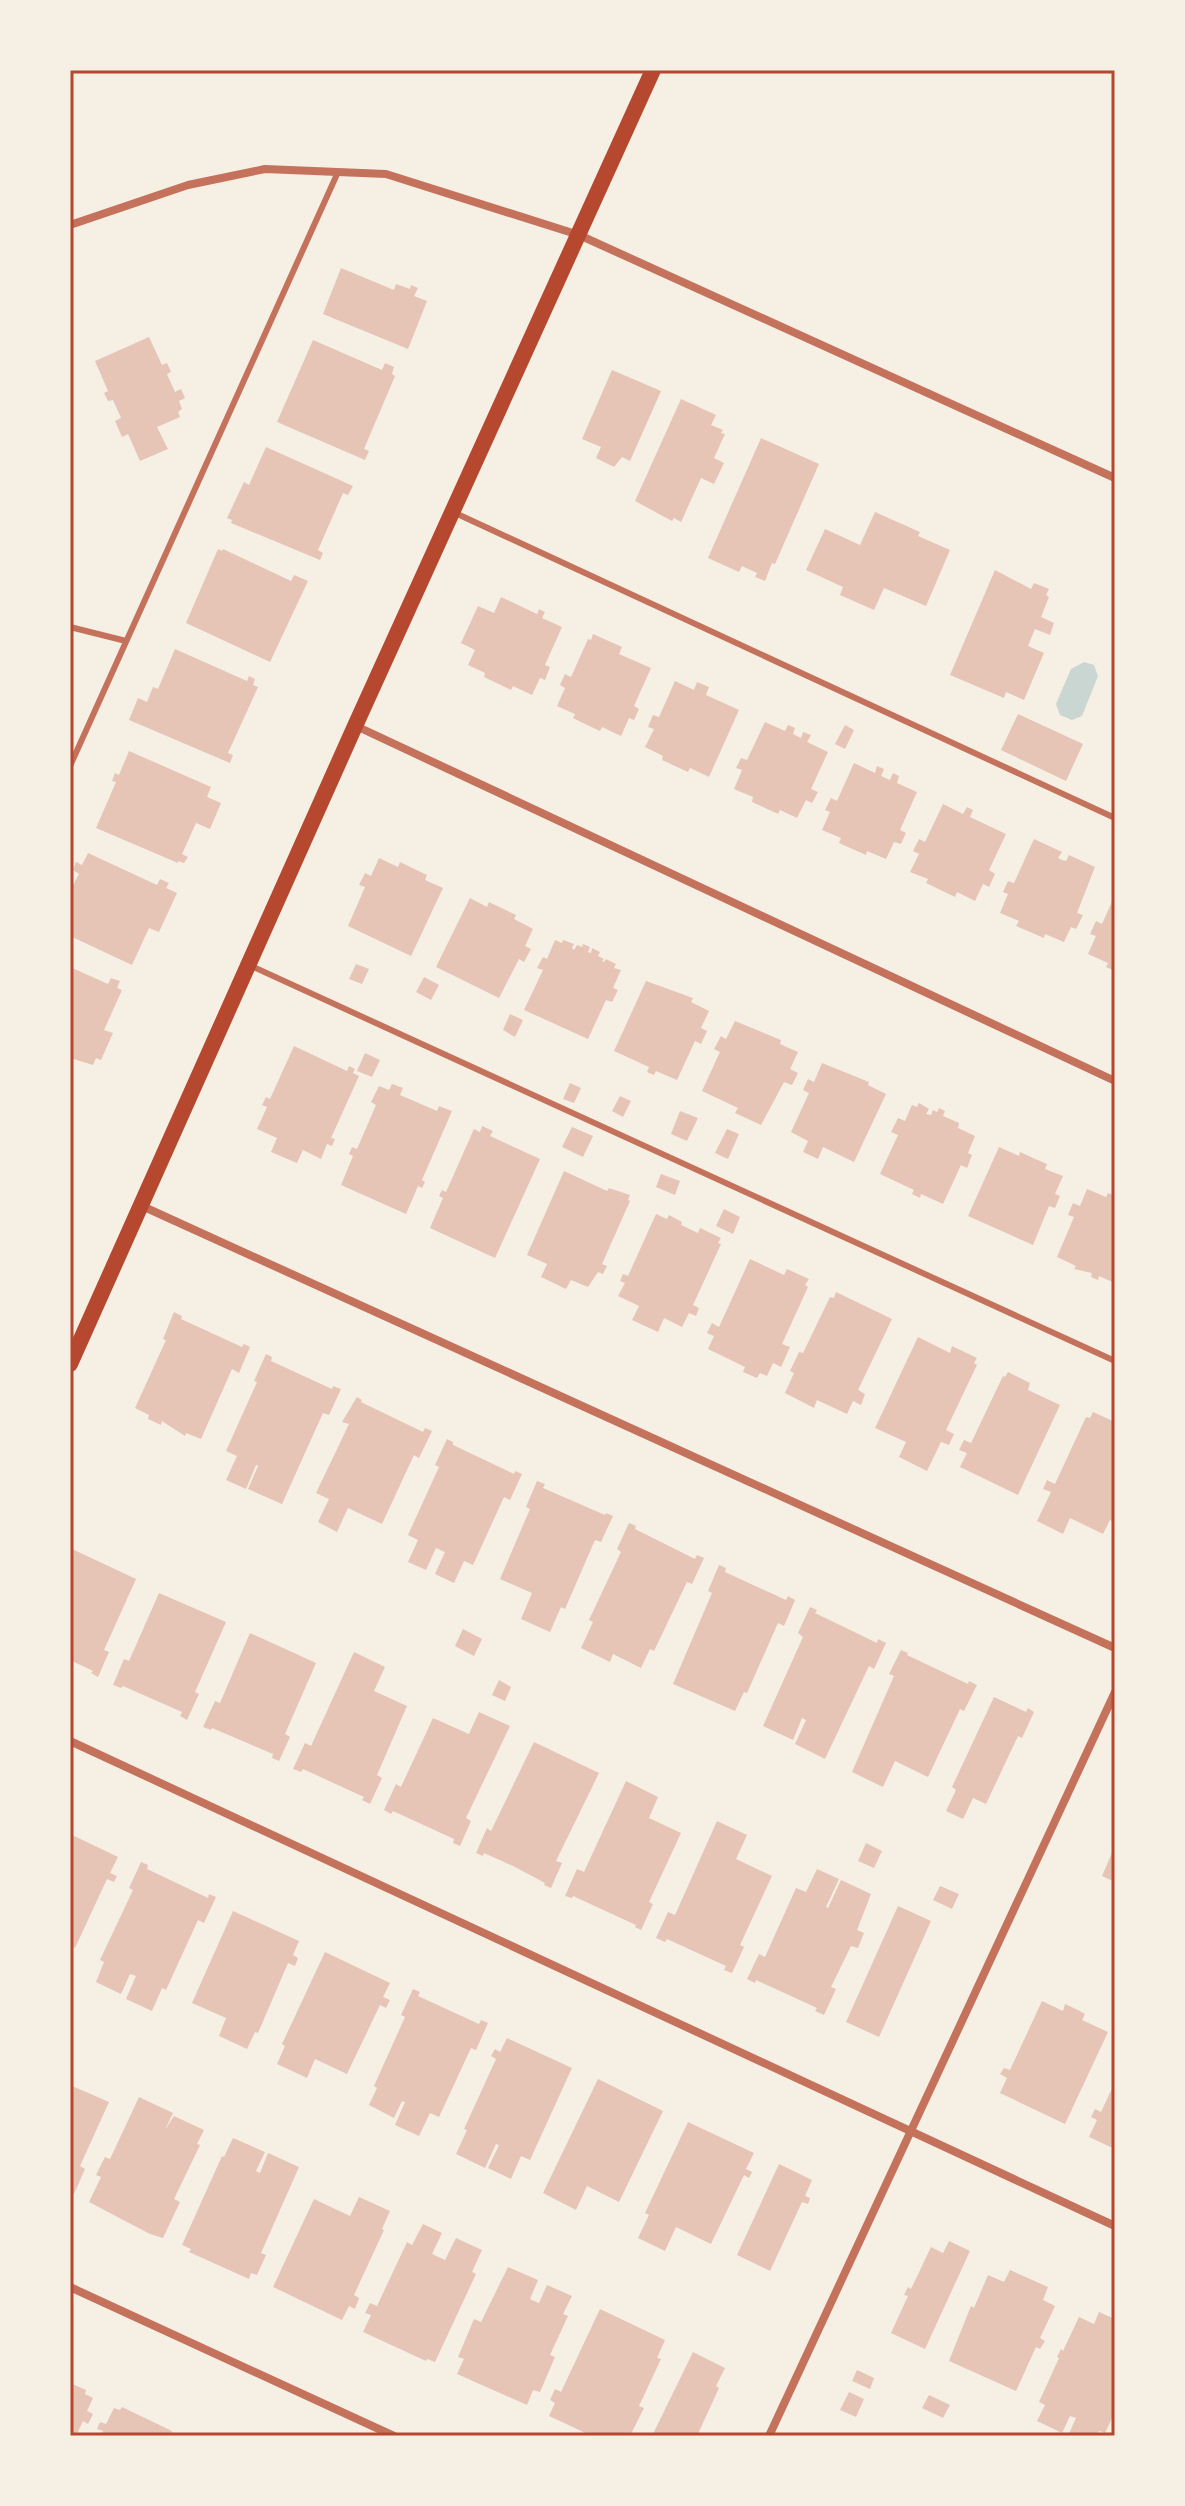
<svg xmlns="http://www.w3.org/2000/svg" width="1185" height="2506" font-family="Barlow,sans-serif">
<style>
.water{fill:#c9d6d2}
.building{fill:#e6c5b7}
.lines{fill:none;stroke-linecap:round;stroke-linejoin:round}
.service{stroke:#c5725c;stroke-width:6}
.minor{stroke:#c5725c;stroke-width:8}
.secondary{stroke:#b5482f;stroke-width:16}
.neatline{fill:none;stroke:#b5482f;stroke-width:3}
</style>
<rect width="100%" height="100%" fill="#f6efe4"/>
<path class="water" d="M 1084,662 L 1094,665 L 1098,676 L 1082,716 L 1072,720 L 1060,715 L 1056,704 L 1071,669 Z"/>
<path class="building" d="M 341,268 L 394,290 L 396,284 L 410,289 L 411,285 L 418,288 L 414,296 L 427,301 L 408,349 L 323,314 Z
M 149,337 L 162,365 L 167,363 L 171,372 L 167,374 L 175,392 L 181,389 L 185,398 L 179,401 L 182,409 L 178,412 L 180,417 L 157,427 L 168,449 L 140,461 L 128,434 L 122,437 L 115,421 L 121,418 L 113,400 L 108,401 L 104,393 L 108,391 L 95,361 Z
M 313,340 L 382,370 L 385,363 L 394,367 L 392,374 L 395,376 L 364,449 L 369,451 L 365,460 L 277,422 Z
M 612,370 L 661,391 L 630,461 L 622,457 L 614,467 L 596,458 L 601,447 L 582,439 Z
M 681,399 L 716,415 L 711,425 L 723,430 L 721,433 L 725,434 L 714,458 L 724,463 L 714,484 L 701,478 L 681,522 L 674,518 L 672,521 L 635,501 Z
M 761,438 L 819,464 L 775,564 L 772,563 L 765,581 L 755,577 L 757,573 L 742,566 L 739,572 L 708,558 Z
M 266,447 L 353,486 L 348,495 L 343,493 L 318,550 L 323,553 L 320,560 L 231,523 L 232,520 L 227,518 L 244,482 L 249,485 Z
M 875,512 L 920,532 L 918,536 L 950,550 L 926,606 L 884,588 L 874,610 L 840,595 L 843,587 L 806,570 L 825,529 L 860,545 Z
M 218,549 L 222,551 L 223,549 L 291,581 L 294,575 L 308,581 L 270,662 L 186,623 Z
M 995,570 L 1031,589 L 1034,583 L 1049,589 L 1046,595 L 1049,597 L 1041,617 L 1054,623 L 1050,635 L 1035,629 L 1028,646 L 1044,653 L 1024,700 L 1006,692 L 1004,698 L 950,675 Z
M 501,597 L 537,614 L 539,609 L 545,612 L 542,618 L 562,627 L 545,665 L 550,667 L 545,680 L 540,678 L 532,695 L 513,686 L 511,690 L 484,677 L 485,673 L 468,665 L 475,650 L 461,643 L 478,606 L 494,613 Z
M 593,634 L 622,647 L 619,654 L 651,668 L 634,706 L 639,709 L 634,720 L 629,718 L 621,736 L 602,727 L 600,731 L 587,725 L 573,718 L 575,714 L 557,706 L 565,688 L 560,685 L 565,674 L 571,677 L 588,639 L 591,640 Z
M 175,649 L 247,681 L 249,676 L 255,679 L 253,685 L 258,687 L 228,753 L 233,755 L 230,763 L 129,720 L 138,698 L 147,702 L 153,687 L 158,689 Z
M 675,681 L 694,690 L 697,682 L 709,687 L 706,695 L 739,710 L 709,777 L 690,768 L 688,772 L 662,760 L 663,756 L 645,747 L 654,729 L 648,727 L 653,715 L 659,717 Z
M 1018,714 L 1083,744 L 1066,781 L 1001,750 Z
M 765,722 L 785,731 L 788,725 L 795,728 L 793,734 L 801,738 L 803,732 L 811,735 L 807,742 L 828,752 L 811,789 L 818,792 L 812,803 L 806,800 L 797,818 L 780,810 L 778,814 L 752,802 L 753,797 L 734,789 L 742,770 L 736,768 L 741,758 L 747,760 Z
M 845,725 L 854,730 L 845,749 L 835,744 Z
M 129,751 L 211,787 L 207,797 L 221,803 L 210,829 L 196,823 L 182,854 L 188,857 L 184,863 L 178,861 L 178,863 L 96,828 L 116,782 L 112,781 L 115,773 L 119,775 Z
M 854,763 L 875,773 L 877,766 L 884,769 L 881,776 L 890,780 L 893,773 L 899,776 L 897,783 L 917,792 L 900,830 L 906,833 L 901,844 L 894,842 L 886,859 L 867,851 L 866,855 L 839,843 L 841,838 L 822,830 L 830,812 L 825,810 L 831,798 L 837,801 Z
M 943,804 L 963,814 L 967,807 L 973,810 L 970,817 L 1006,834 L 989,870 L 995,874 L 989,887 L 983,884 L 975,901 L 957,892 L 955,897 L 926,883 L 928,879 L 910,872 L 919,854 L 913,851 L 919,839 L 925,842 Z
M 1034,839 L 1062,852 L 1058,858 L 1062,860 L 1066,861 L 1069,855 L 1095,867 L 1077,913 L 1083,915 L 1076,929 L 1071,927 L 1064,942 L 1045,934 L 1044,938 L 1016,926 L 1019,921 L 1000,913 L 1008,894 L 1003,892 L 1008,881 L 1014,883 Z
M 88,853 L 157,885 L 160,879 L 169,883 L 166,888 L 177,893 L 159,932 L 149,928 L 132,965 L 70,936 L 70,891 L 79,874 L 73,870 L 76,862 L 82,865 Z
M 379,858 L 398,867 L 400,862 L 427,875 L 425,880 L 443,888 L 411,956 L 348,926 L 365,887 L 359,885 L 365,873 L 371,876 Z
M 1115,895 L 1115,971 L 1106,967 L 1108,963 L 1088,954 L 1096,936 L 1090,934 L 1096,921 L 1102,924 Z
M 470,898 L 487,907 L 489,902 L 516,915 L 514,919 L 533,929 L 525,946 L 531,949 L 524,962 L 519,959 L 499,998 L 436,967 Z
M 555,940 L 562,943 L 563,940 L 574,944 L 572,948 L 574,950 L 577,945 L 582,947 L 583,944 L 590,947 L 588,952 L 591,953 L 592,948 L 600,952 L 598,956 L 604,959 L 602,961 L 604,962 L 606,959 L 616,964 L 614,968 L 621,970 L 613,988 L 618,990 L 612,1002 L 606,1000 L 588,1039 L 524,1010 L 543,970 L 537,968 L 543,957 L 547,959 Z
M 356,964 L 369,969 L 362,984 L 349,979 Z
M 70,967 L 108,984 L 111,978 L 120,981 L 117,988 L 122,990 L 104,1030 L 113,1033 L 101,1060 L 96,1058 L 93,1065 L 70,1058 Z
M 424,977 L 439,985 L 431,1000 L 416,992 Z
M 646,981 L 693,998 L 691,1002 L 709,1011 L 701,1028 L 707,1031 L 701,1044 L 695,1041 L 677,1080 L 656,1071 L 654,1075 L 647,1072 L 649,1067 L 614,1051 Z
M 510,1014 L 523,1020 L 515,1037 L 503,1030 Z
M 735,1021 L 781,1040 L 780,1044 L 798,1052 L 790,1069 L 798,1073 L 792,1085 L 784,1082 L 761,1125 L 735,1113 L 738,1108 L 702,1091 L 720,1052 L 714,1049 L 721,1036 L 726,1039 Z
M 294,1046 L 347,1071 L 349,1066 L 355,1069 L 353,1073 L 359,1076 L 331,1138 L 335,1139 L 332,1146 L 327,1144 L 321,1159 L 303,1150 L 297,1163 L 271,1152 L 277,1138 L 257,1129 L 267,1107 L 262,1105 L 266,1097 L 270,1099 Z
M 365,1053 L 380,1060 L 372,1077 L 357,1071 Z
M 822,1063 L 869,1082 L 868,1085 L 886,1094 L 854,1162 L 823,1147 L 818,1159 L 803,1152 L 808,1141 L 791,1132 L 809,1093 L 803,1090 L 808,1079 L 814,1082 Z
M 570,1083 L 581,1088 L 574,1103 L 563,1099 Z
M 392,1084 L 403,1088 L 400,1095 L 437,1111 L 439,1106 L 452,1111 L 422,1180 L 425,1182 L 422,1188 L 418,1186 L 406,1214 L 341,1185 L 353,1156 L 349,1154 L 352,1147 L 357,1149 L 376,1105 L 371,1102 L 379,1086 L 389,1090 Z
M 620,1096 L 631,1101 L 623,1117 L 612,1111 Z
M 919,1103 L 929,1109 L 926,1114 L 931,1115 L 933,1110 L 937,1112 L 939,1108 L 945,1111 L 943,1116 L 959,1123 L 958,1128 L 975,1136 L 968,1153 L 972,1155 L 967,1168 L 961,1165 L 943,1204 L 921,1194 L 920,1198 L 912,1194 L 914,1190 L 880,1174 L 898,1135 L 891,1132 L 898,1118 L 905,1121 L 912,1105 L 917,1107 Z
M 680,1111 L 698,1118 L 687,1141 L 671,1134 Z
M 482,1126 L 493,1131 L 490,1136 L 540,1159 L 495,1258 L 430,1228 L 443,1198 L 439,1196 L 442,1190 L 446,1192 L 474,1129 L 480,1132 Z
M 572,1127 L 593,1136 L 583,1157 L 562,1147 Z
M 727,1129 L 739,1134 L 728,1159 L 715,1153 Z
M 999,1147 L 1019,1156 L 1020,1152 L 1033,1158 L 1047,1164 L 1045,1169 L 1063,1176 L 1055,1194 L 1060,1196 L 1055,1208 L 1049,1206 L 1033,1245 L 968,1216 Z
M 564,1171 L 607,1191 L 609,1188 L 630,1195 L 628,1200 L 630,1201 L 602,1264 L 607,1266 L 603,1274 L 598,1272 L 588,1287 L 571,1280 L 566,1289 L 541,1277 L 547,1264 L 527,1255 Z
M 661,1174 L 680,1181 L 675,1195 L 656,1187 Z
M 1087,1189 L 1106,1197 L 1108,1193 L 1115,1196 L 1115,1283 L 1099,1276 L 1098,1280 L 1091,1277 L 1092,1273 L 1074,1269 L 1076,1266 L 1057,1257 L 1074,1217 L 1068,1215 L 1073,1203 L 1080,1206 Z
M 724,1209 L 740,1217 L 733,1234 L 716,1226 Z
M 656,1214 L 667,1219 L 669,1215 L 682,1222 L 681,1225 L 698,1233 L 700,1228 L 721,1238 L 718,1243 L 721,1244 L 693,1305 L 699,1308 L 696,1316 L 689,1313 L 682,1327 L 664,1318 L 658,1332 L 632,1320 L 639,1306 L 618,1296 L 625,1283 L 620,1281 L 623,1274 L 628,1276 Z
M 750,1259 L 784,1275 L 787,1269 L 809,1279 L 805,1285 L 808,1287 L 782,1344 L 790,1347 L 781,1367 L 773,1363 L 767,1376 L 760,1373 L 757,1378 L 743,1372 L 745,1367 L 708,1349 L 714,1336 L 707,1333 L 712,1323 L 719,1327 Z
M 836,1292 L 892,1319 L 858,1390 L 865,1394 L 861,1405 L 853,1401 L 847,1414 L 817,1400 L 814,1408 L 785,1393 L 794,1373 L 790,1371 L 799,1352 L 803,1353 L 830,1297 L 834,1298 Z
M 174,1312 L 182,1316 L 181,1319 L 242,1347 L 244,1344 L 250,1347 L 239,1373 L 232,1369 L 201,1439 L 186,1433 L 185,1436 L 162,1421 L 161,1425 L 148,1419 L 149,1415 L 135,1408 L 166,1340 L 163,1339 Z
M 918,1337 L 950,1353 L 952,1346 L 977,1358 L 974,1363 L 977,1365 L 946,1430 L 954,1434 L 949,1445 L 941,1442 L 927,1471 L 899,1457 L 906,1442 L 875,1428 Z
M 266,1354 L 272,1357 L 271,1361 L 332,1389 L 333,1386 L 341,1389 L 329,1415 L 323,1413 L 282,1504 L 248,1489 L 258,1466 L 256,1465 L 246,1489 L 226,1480 L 237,1456 L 226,1451 L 257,1382 L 254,1381 Z
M 1008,1372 L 1030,1383 L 1028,1390 L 1060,1405 L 1018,1495 L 960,1467 L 967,1453 L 959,1450 L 964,1440 L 971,1443 L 1003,1376 L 1005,1377 Z
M 357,1397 L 362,1400 L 361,1402 L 423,1432 L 425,1428 L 432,1431 L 419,1458 L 414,1455 L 382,1524 L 348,1508 L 337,1532 L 318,1522 L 329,1499 L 316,1493 L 349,1424 L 342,1422 Z
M 1093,1412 L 1115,1422 L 1113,1429 L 1115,1430 L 1115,1523 L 1110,1520 L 1103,1534 L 1070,1518 L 1063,1534 L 1037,1521 L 1051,1492 L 1043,1489 L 1047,1480 L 1055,1484 L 1086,1417 L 1090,1418 Z
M 447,1439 L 453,1442 L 453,1445 L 514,1474 L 515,1471 L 522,1474 L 510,1500 L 504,1497 L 473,1565 L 464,1561 L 454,1583 L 435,1574 L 445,1552 L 436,1548 L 426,1570 L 408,1562 L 418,1540 L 408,1535 L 439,1467 L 435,1465 Z
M 537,1481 L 545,1484 L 543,1488 L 605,1515 L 606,1513 L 613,1516 L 601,1542 L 595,1540 L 565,1609 L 561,1607 L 550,1632 L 521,1619 L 532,1593 L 500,1579 L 530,1509 L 526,1507 Z
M 629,1523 L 636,1526 L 635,1529 L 695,1559 L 697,1555 L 704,1558 L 692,1584 L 687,1582 L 654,1651 L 650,1649 L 641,1668 L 613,1654 L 610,1662 L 581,1648 L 593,1622 L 589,1620 L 621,1552 L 617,1549 Z
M 70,1548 L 136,1579 L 104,1650 L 109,1652 L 98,1677 L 91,1673 L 93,1671 L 70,1660 Z
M 719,1565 L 726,1568 L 725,1572 L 786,1600 L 788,1596 L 795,1600 L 784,1626 L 778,1623 L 747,1693 L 744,1692 L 735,1711 L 673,1684 L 712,1593 L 708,1591 Z
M 159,1593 L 226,1622 L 195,1692 L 199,1694 L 187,1720 L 180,1716 L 182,1712 L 123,1686 L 121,1688 L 113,1685 L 124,1659 L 129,1661 Z
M 810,1607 L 817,1610 L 815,1613 L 877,1643 L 878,1639 L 886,1643 L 874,1669 L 869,1666 L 825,1759 L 795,1744 L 806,1720 L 802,1718 L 793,1740 L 763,1726 L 803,1637 L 798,1633 Z
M 463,1629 L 482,1639 L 474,1656 L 455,1646 Z
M 250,1633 L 316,1663 L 285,1734 L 290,1737 L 279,1761 L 272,1758 L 273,1754 L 212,1728 L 211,1730 L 203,1727 L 215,1701 L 220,1703 Z
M 901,1650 L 908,1653 L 907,1655 L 968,1684 L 969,1681 L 977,1685 L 964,1711 L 960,1709 L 928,1777 L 895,1761 L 883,1787 L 852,1772 L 894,1676 L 889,1674 Z
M 354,1652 L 385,1667 L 374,1691 L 407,1706 L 377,1775 L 382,1778 L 370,1804 L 362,1800 L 364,1797 L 303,1769 L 301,1772 L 293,1769 L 305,1743 L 311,1746 Z
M 499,1680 L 511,1687 L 505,1701 L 492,1695 Z
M 994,1697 L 1026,1712 L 1028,1708 L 1034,1712 L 1022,1738 L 1018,1736 L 986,1804 L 973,1798 L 963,1819 L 946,1811 L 956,1790 L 952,1787 Z
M 479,1712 L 510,1726 L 466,1818 L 471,1821 L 460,1846 L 453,1843 L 454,1839 L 393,1811 L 391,1814 L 384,1810 L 396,1784 L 401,1787 L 433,1718 L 469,1734 Z
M 534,1742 L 599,1773 L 556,1861 L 562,1863 L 551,1888 L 544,1885 L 545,1883 L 513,1866 L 484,1853 L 483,1856 L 476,1853 L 487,1828 L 491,1831 Z
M 626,1781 L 658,1797 L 649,1818 L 681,1833 L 649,1902 L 653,1904 L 641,1930 L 635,1927 L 636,1925 L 573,1896 L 572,1898 L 565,1896 L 577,1869 L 584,1872 Z
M 717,1821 L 747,1835 L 736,1859 L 772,1876 L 740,1945 L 744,1947 L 732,1973 L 724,1970 L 726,1966 L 667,1939 L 665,1942 L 656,1938 L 668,1912 L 675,1915 Z
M 70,1834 L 118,1857 L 110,1873 L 117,1876 L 114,1882 L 107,1879 L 75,1948 L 70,1946 Z
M 866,1843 L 882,1851 L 874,1868 L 858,1861 Z
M 1115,1846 L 1115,1882 L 1102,1876 Z
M 141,1862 L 148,1865 L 147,1869 L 208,1898 L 209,1894 L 216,1897 L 204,1923 L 198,1920 L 166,1990 L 162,1988 L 152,2011 L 126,1999 L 136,1976 L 130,1974 L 121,1994 L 96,1982 L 104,1962 L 100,1960 L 133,1890 L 129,1888 Z
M 817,1869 L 839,1879 L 826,1907 L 828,1908 L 841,1880 L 871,1894 L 857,1930 L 864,1933 L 858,1948 L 851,1946 L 831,1987 L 836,1989 L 824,2015 L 815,2011 L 817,2008 L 756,1980 L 755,1983 L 747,1979 L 759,1954 L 765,1957 L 796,1888 L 806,1892 Z
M 940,1886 L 959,1894 L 952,1909 L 933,1900 Z
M 898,1906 L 931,1921 L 879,2037 L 846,2022 Z
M 233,1911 L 299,1941 L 293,1955 L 298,1958 L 295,1966 L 288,1963 L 258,2033 L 255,2032 L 247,2049 L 219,2036 L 226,2018 L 192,2003 Z
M 325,1952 L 390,1983 L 383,1997 L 390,2000 L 386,2008 L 380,2005 L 347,2074 L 315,2059 L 307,2078 L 277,2064 L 285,2046 L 282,2044 Z
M 413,1989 L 420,1992 L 418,1996 L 479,2024 L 481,2020 L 488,2023 L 476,2050 L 471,2048 L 439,2117 L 430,2113 L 419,2136 L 395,2125 L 405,2102 L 402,2101 L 394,2118 L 369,2105 L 377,2088 L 374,2086 L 405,2017 L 401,2015 Z
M 1042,2001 L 1063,2011 L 1065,2004 L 1078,2010 L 1085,2014 L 1082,2020 L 1108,2032 L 1065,2124 L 1000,2093 L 1007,2078 L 1000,2074 L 1004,2068 L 1010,2070 Z
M 507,2038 L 572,2068 L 530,2160 L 521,2156 L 511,2179 L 488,2168 L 499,2145 L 496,2144 L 485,2168 L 456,2154 L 467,2130 L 464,2129 L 496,2059 L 491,2056 L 495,2049 L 500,2052 Z
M 598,2079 L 663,2111 L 619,2202 L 587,2186 L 576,2210 L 543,2193 Z
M 1115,2082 L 1115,2149 L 1089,2137 L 1097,2120 L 1091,2117 L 1095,2109 L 1101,2112 Z
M 70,2085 L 109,2102 L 80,2166 L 85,2169 L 74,2194 L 70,2193 Z
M 139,2097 L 173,2113 L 165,2130 L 174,2116 L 204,2130 L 197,2144 L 200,2145 L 174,2199 L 180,2202 L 163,2238 L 150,2234 L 89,2202 L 101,2177 L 96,2175 L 105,2157 L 110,2159 Z
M 688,2122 L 754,2153 L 746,2169 L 752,2172 L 749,2178 L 744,2175 L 711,2244 L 676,2227 L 665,2251 L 638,2238 L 649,2215 L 645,2213 Z
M 233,2138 L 265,2152 L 256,2171 L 260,2173 L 268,2153 L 299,2167 L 261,2253 L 266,2255 L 257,2275 L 251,2273 L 249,2279 L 189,2252 L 191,2249 L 182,2245 L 222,2156 L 224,2157 Z
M 779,2164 L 812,2180 L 805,2196 L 810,2198 L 808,2204 L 802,2202 L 770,2271 L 737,2255 Z
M 359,2197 L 390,2211 L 382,2229 L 384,2230 L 354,2295 L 359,2298 L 355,2309 L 349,2306 L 342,2320 L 273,2287 L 314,2199 L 350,2216 Z
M 423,2224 L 442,2233 L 432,2254 L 445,2260 L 456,2238 L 482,2250 L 472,2272 L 476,2274 L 435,2362 L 427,2359 L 426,2361 L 363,2332 L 371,2315 L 365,2313 L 370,2303 L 377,2306 L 407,2242 L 412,2245 Z
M 949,2241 L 970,2251 L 925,2349 L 891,2333 L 908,2296 L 904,2295 L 908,2287 L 911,2289 L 931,2247 L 943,2253 Z
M 508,2267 L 538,2280 L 530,2299 L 532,2300 L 539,2303 L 547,2285 L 572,2296 L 563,2314 L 568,2316 L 550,2355 L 555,2357 L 540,2392 L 533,2390 L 527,2405 L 457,2374 L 464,2359 L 458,2357 L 474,2319 L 481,2322 Z
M 1010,2270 L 1048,2287 L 1043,2300 L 1055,2306 L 1040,2338 L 1045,2341 L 1040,2349 L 1036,2347 L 1016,2391 L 949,2361 L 971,2306 L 974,2308 L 988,2275 L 1004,2282 Z
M 600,2309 L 665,2340 L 657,2358 L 661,2359 L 639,2406 L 644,2408 L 630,2436 L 592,2436 L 549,2416 L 555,2403 L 550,2400 L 555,2389 L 561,2392 Z
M 1099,2312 L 1115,2319 L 1115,2412 L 1105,2433 L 1100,2431 L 1093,2436 L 1068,2436 L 1076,2418 L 1070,2416 L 1062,2433 L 1037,2421 L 1045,2405 L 1039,2402 L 1059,2358 L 1057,2357 L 1061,2349 L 1063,2351 L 1079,2317 L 1094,2324 Z
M 693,2352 L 725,2368 L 716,2386 L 719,2388 L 697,2436 L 652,2436 Z
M 857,2370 L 874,2378 L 870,2389 L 852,2381 Z
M 70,2383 L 86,2390 L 85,2394 L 93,2398 L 87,2411 L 93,2414 L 88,2424 L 83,2421 L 76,2436 L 70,2436 Z
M 849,2392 L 864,2399 L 856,2417 L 840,2410 Z
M 929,2395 L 950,2405 L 943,2418 L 922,2408 Z
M 122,2407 L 172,2431 L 170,2436 L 101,2436 L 103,2431 L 97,2429 L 100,2422 L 106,2424 L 114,2408 L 120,2410 Z"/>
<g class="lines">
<path class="service" d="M 453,512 L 1115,818
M 70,627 L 126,641
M 70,766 L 338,172
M 249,965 L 1115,1361"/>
<path class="minor" d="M 70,225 L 188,185 L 265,169 L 386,174 L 579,235 L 1115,478
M 356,726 L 1115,1081
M 142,1206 L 1115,1648
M 70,1741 L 1115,2226
M 70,2287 L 394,2436
M 769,2436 L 1115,1692"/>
<path class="secondary" d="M 70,1364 L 355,726 L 653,70"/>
</g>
<rect width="1185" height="2506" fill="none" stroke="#f6efe4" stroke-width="144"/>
<rect x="72" y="72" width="1041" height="2362" class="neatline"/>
</svg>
